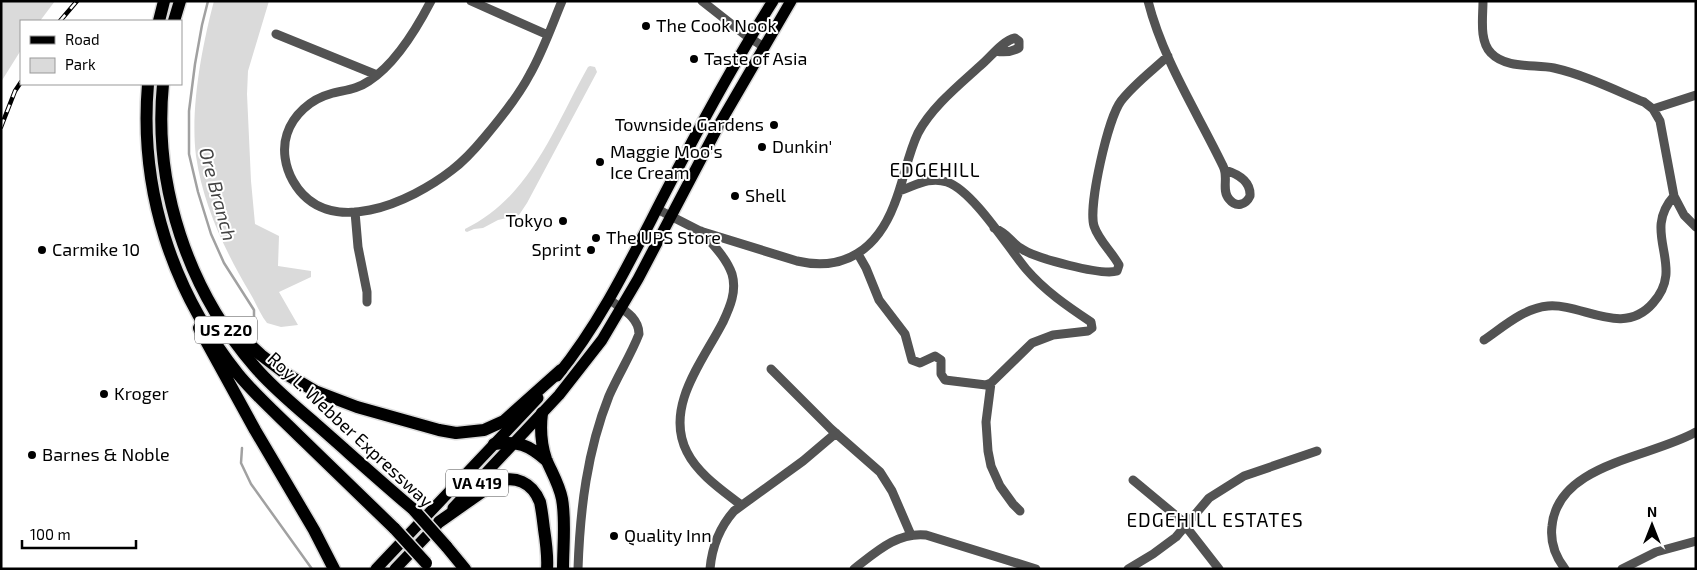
<svg xmlns="http://www.w3.org/2000/svg" width="1697" height="570" font-family="'Exo 2',sans-serif">
<style>
.green{fill:#dadada}
.lines{fill:none;stroke-linecap:round;stroke-linejoin:round}
.stream{stroke:#a1a1a1;stroke-width:2.5}
.major-casing{stroke:#dbdbdb;stroke-width:14}
.highway-casing{stroke:#dbdbdb;stroke-width:15}
.minor{stroke:#535353;stroke-width:9}
.major{stroke:#000;stroke-width:11}
.highway{stroke:#000;stroke-width:12}
.rail-casing{stroke:#000;stroke-width:4.5}
.rail{stroke:#fff;stroke-width:2.5;stroke-dasharray:8;stroke-linecap:butt}
.highway-bridge-casing{stroke:#dbdbdb;stroke-width:15;stroke-linecap:butt}
.highway-bridge{stroke:#000;stroke-width:12}
.poi-dot{fill:#000;stroke:#fff;stroke-width:2}
.labels{text-anchor:middle;stroke-width:4;stroke-linejoin:round;paint-order:stroke}
.shield{fill:#fff;stroke:#4c4c4c;stroke-width:1}
.shield-label{font-size:16px;font-weight:bold;fill:#000}
.poi-label{font-size:18px;fill:#000;stroke:#fff;text-anchor:start}
.street-label{font-size:18px;fill:#000;stroke:#fff}
.neighbourhood-label{font-size:19px;letter-spacing:1px;fill:#000;stroke:#fff}
.water-label{font-size:19px;font-style:italic;fill:#424242;stroke:#fff}
</style>
<rect width="100%" height="100%" fill="#fff"/>
<path class="green" d="M 3,1 L 55,1 L 40,21 L 21,21 L 21,50 L 1,82 L 1,5 Z
M 214,1 L 269,1 L 248,71 L 247,94 L 251,181 L 255,224 L 279,236 L 278,266 L 311,271 L 311,277 L 279,292 L 298,325 L 281,327 L 267,323 C 260,314 256,303 250,293 C 225,251 203,205 196,156 C 190,109 202,46 214,1 Z
M 590,66 L 595,67 L 597,72 L 527,203 L 519,215 L 498,220 L 483,228 L 474,229 L 467,232 L 465,231 L 465,229 C 531,197 554,127 588,67 Z"/>
<g class="lines">
<path class="stream" d="M 208,1 L 202,25 L 195,64 L 189,111 L 189,154 L 198,192 L 211,234 L 224,263 L 254,310 L 254,325
M 242,448 L 241,463 L 251,484 L 312,569"/>
<g class="major-casing">
<path id="major" d="M 557,376 C 601,322 631,259 663,197 C 697,131 733,64 773,1
M 453,508 L 559,395 L 602,340 L 638,279 L 720,123 L 791,1
M 376,569 L 538,398
M 395,569 L 437,525"/>
</g>
<g class="highway-casing">
<path id="highway" d="M 159,21 L 164,1
M 174,21 L 180,1
M 148,84 C 139,190 172,291 238,374 C 256,396 279,416 299,436 C 331,467 363,498 395,529
M 163,84 C 153,186 188,290 255,367 C 273,388 295,406 316,424 C 348,452 380,481 413,509
M 199,328 L 255,430 L 314,530 L 334,569
M 233,329 L 261,355 L 286,374 L 315,391 L 357,407 L 439,430 L 456,433 L 484,430 L 504,421 L 561,370
M 542,413 C 540,429 541,444 546,459 C 552,473 559,484 562,499 C 566,521 563,546 563,569
M 494,444 C 518,441 528,444 547,461
M 439,522 L 496,482 C 515,475 532,482 540,502 C 542,511 543,521 544,529 C 546,542 548,556 547,569
M 446,546 L 465,569"/>
</g>
<path class="minor" d="M 431,1 C 417,28 394,65 369,81 C 356,90 344,90 330,94 C 311,99 293,115 287,134 C 282,149 285,167 293,181 C 327,241 411,202 452,170 C 464,161 474,150 484,138 C 501,118 518,97 530,74 C 543,51 552,25 562,1
M 471,1 L 548,35
M 702,1 L 744,34 L 764,47
M 1148,1 C 1163,60 1197,112 1223,166 C 1229,177 1221,190 1229,199 C 1236,208 1246,205 1250,196 C 1251,181 1238,174 1225,170
M 1483,1 C 1483,17 1479,41 1491,53 C 1506,69 1535,64 1554,68 C 1585,75 1615,90 1644,102 L 1653,109 L 1660,121 L 1674,196 L 1684,215 L 1696,227
M 276,34 L 377,75
M 1653,109 L 1696,95
M 899,191 C 915,186 929,176 947,182 C 973,191 1007,246 1026,269 C 1045,291 1067,306 1091,322 L 1092,328 L 1088,331 L 1053,335 L 1032,343 L 991,383 L 986,422 L 988,451 L 991,466 L 1000,486 L 1013,504 L 1020,511
M 657,209 L 700,231 L 797,261 C 845,272 877,249 894,205 C 904,181 907,156 918,133 C 932,107 958,86 980,66 C 990,58 1002,41 1015,38 L 1019,41 L 1019,48 C 1011,52 1005,53 996,51
M 355,212 L 358,247 L 367,292 L 367,302
M 994,228 C 1009,234 1010,242 1022,249 C 1035,258 1102,276 1117,271 L 1119,265 C 1112,252 1099,241 1094,226 C 1088,206 1108,118 1121,101 C 1134,84 1153,70 1168,56
M 701,231 C 712,244 726,257 732,274 C 737,291 730,307 723,322 C 703,361 664,407 687,452 C 698,474 722,490 741,505
M 858,254 L 866,268 L 879,300 L 905,334 L 912,360 L 920,363 L 935,356 L 941,360 L 941,374 L 945,380 L 986,385 L 991,383
M 1484,340 C 1503,327 1524,308 1548,306 C 1582,303 1623,338 1653,303 C 1687,265 1640,234 1674,196
M 771,369 L 831,429 L 880,472 L 892,491 L 911,535
M 1133,480 L 1180,519 L 1219,569
M 578,569 C 580,510 587,451 609,396 C 618,375 631,355 639,334 C 639,317 622,309 610,300
M 710,569 C 712,546 719,528 734,511 L 803,461 L 836,433
M 854,569 C 876,552 897,532 926,535 L 1036,569
M 1128,569 L 1153,554 L 1176,537 L 1209,498 L 1244,476 L 1317,451
M 1565,569 C 1555,556 1550,542 1552,526 C 1558,463 1651,458 1696,432
M 1622,569 L 1656,552 L 1696,541"/>
<use href="#major" class="major"/>
<use href="#highway" class="highway"/>
<g class="rail-casing">
<path id="rail" d="M 60,21 L 77,1
M 1,127 L 15,91 L 21,82"/>
</g>
<use href="#rail" class="rail"/>
<g class="highway-bridge-casing">
<path id="highway-bridge" d="M 413,509 L 446,546
M 395,529 L 426,563"/>
</g>
<use href="#highway-bridge" class="highway-bridge"/>
</g>
<g class="poi-dot">
<circle cx="646" cy="26" r="5"/>
<circle cx="694" cy="59" r="5"/>
<circle cx="774" cy="125" r="5"/>
<circle cx="762" cy="147" r="5"/>
<circle cx="600" cy="162" r="5"/>
<circle cx="735" cy="196" r="5"/>
<circle cx="563" cy="221" r="5"/>
<circle cx="596" cy="238" r="5"/>
<circle cx="42" cy="250" r="5"/>
<circle cx="591" cy="250" r="5"/>
<circle cx="104" cy="394" r="5"/>
<circle cx="32" cy="455" r="5"/>
<circle cx="614" cy="536" r="5"/>
</g>
<g class="labels">
<g class="shield">
<rect x="195" y="316.5" width="62" height="27" rx="4"/>
<rect x="446" y="469.5" width="62" height="27" rx="4"/>
</g>
<g class="shield-label">
<text x="226" y="336">US 220</text>
<text x="477" y="489">VA 419</text>
</g>
<g class="poi-label">
<text x="656" y="32">The Cook Nook</text>
<text x="704" y="65">Taste of Asia</text>
<text x="764" y="131" text-anchor="end">Townside Gardens</text>
<text x="772" y="153">Dunkin'</text>
<text x="610" y="158">Maggie Moo's<tspan x="610" dy="21">Ice Cream</tspan></text>
<text x="745" y="202">Shell</text>
<text x="553" y="227" text-anchor="end">Tokyo</text>
<text x="606" y="244">The UPS Store</text>
<text x="52" y="256">Carmike 10</text>
<text x="581" y="256" text-anchor="end">Sprint</text>
<text x="114" y="400">Kroger</text>
<text x="42" y="461">Barnes &amp; Noble</text>
<text x="624" y="542">Quality Inn</text>
</g>
<g class="street-label">
<text transform="translate(350 430) rotate(43)" y="6">Roy L. Webber Expressway</text>
</g>
<g class="neighbourhood-label">
<text x="935" y="177">EDGEHILL</text>
<text x="1215" y="527">EDGEHILL ESTATES</text>
</g>
<g class="water-label">
<text transform="translate(218 194) rotate(75)" y="7">Ore Branch</text>
</g>
</g>
<rect width="1697" height="570" fill="none" stroke="#000000" stroke-width="5"/>
<rect x="20" y="20" width="162" height="65" fill="#ffffff" stroke="#999999"/>
<rect x="30" y="36" width="25" height="8" fill="#000000" stroke="#999999"/>
<text x="65" y="45" font-size="15" fill="#000000">Road</text>
<rect x="30" y="58" width="25" height="15" fill="#dadada" stroke="#999999"/>
<text x="65" y="70" font-size="15" fill="#000000">Park</text>
<g transform="translate(1652 525)" stroke="#ffffff" stroke-width="4" paint-order="stroke">
<path d="M0-4L9 19L0 12L-9 19Z" fill="#000000"/>
<text y="-8" font-size="14" font-weight="bold" text-anchor="middle" fill="#000000">N</text>
</g>
<path d="M22 540v8h114v-8" fill="none" stroke="#000000" stroke-width="2.5"/>
<text x="30" y="540" font-size="15" fill="#000000" stroke="#ffffff" stroke-width="4" paint-order="stroke">100 m</text>
</svg>
